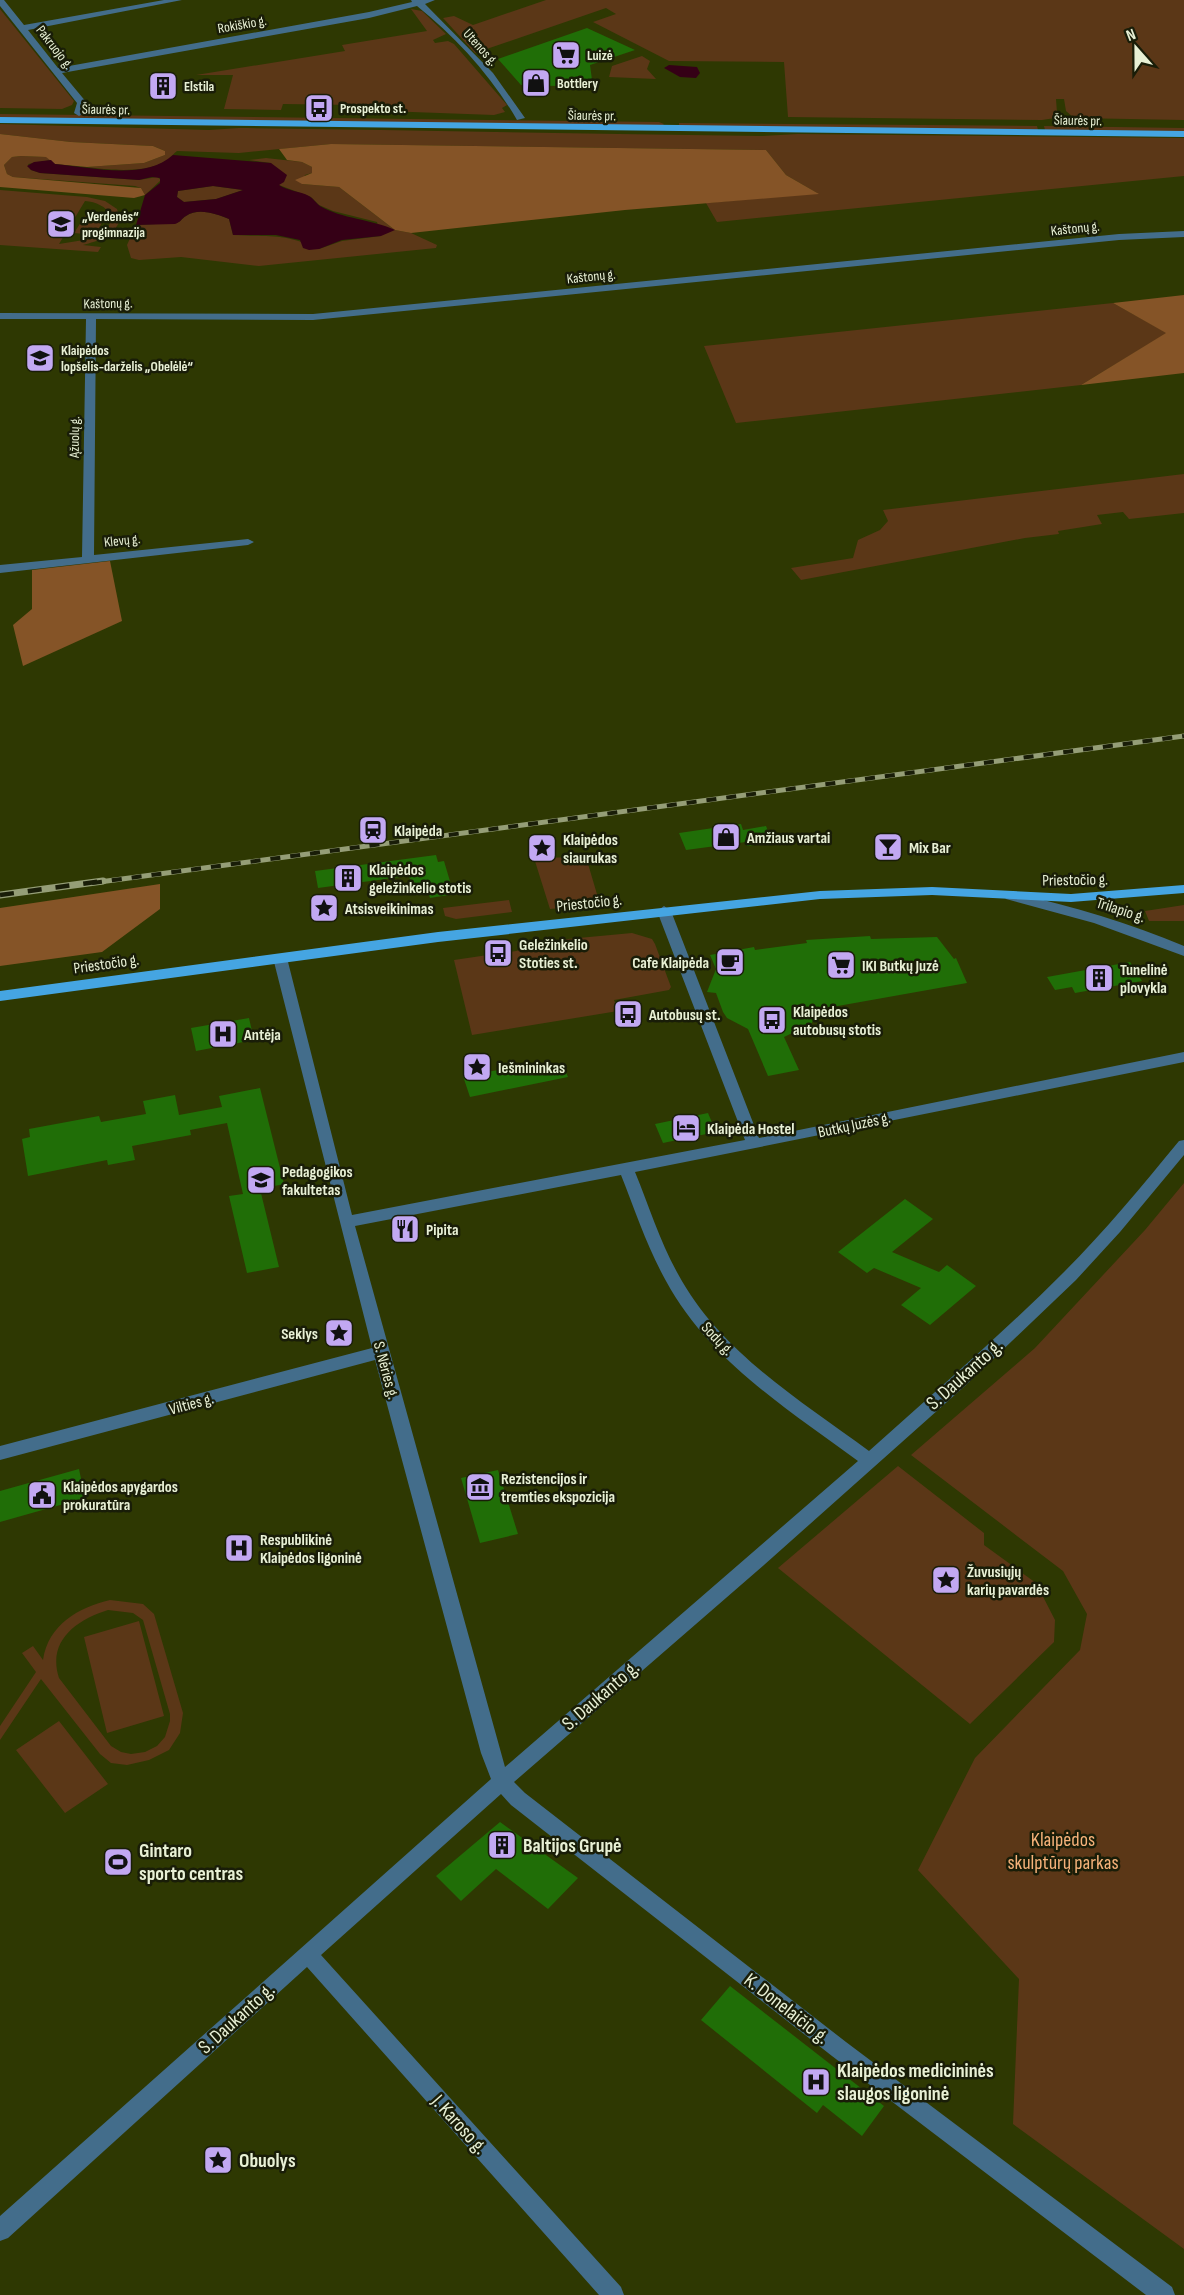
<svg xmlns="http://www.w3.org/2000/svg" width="1184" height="2295" font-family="'Sofia Sans Condensed',sans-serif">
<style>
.green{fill:#5b3717;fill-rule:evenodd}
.forest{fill:#855427}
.water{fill:#350016;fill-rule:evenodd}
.building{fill:#206e07}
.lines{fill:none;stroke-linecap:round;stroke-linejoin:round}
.minor{fill:#436d8b;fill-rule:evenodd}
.major{fill:#45a5e2;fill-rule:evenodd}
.rail-far1-casing{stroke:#959e77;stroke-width:5}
.rail-casing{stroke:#959e77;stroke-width:7}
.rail-far1{stroke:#191d08;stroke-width:4;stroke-dasharray:10;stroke-linecap:butt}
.rail{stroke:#191d08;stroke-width:4.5;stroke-dasharray:14;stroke-linecap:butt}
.labels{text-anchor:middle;stroke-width:5;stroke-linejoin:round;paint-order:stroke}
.far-street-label{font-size:14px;fill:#e8f0d5;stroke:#191d08}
.far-poi-label{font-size:14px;font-weight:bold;fill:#e8f0d5;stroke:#191d08;text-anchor:start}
.poi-label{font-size:16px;font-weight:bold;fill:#e8f0d5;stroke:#191d08;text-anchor:start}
.street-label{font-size:16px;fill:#e8f0d5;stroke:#191d08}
.near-street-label{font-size:20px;fill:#e8f0d5;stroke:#191d08}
.near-park-label{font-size:20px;fill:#f6b27a;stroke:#191d08}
.near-poi-label{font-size:20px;font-weight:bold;fill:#e8f0d5;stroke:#191d08;text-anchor:start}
</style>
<rect width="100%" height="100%" fill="#2e3802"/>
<path class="green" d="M 546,0 L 1184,0 L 1184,120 L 1074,118 L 1066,111 L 1064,99 L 1056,99 L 1057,113 L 1055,118 L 1042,120 L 788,117 L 784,62 L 669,61 L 593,22 L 616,14 L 606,8 L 475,53 L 443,18 L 454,16 L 473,25 Z
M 0,9 L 74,101 L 72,105 L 62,109 L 0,108 Z
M 411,9 L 422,11 L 446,34 L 433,40 L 435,43 L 448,41 L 454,44 L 507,105 L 502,108 L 505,112 L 494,115 L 357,110 L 357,105 L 283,104 L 281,110 L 224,109 L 233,75 L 196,75 L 345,51 L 342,45 L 427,31 Z
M 642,56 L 650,61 L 647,69 L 656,79 L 609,77 L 612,66 Z
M 0,114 L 659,122 L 664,124 L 662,126 L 0,118 Z
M 679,123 L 1037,126 L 1038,130 L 679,127 Z
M 0,124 L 209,130 L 239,128 C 413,130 588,134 762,136 L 798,134 L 1184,138 L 1184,176 L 717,222 L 706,203 L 817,193 L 786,175 L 766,150 L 331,144 L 239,153 L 177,151 C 172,155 168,161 162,163 C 144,173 107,170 87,167 L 144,163 L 165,155 L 165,151 L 153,146 L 71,142 L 0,134 Z
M 1044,126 L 1184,128 L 1184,132 L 1045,130 Z
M 21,156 L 47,157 L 51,160 L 28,164 L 31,170 L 40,173 L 139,180 L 157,177 L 161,180 L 145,195 L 141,188 L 135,186 L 13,177 L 7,174 L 4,165 L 12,157 Z
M 266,158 L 302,162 L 312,167 L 312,173 L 305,175 L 302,184 L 339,187 L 395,230 L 411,233 L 437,245 L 436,248 L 259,266 L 181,257 L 139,260 L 131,258 L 127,245 L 136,225 L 175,223 C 181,222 181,219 186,216 C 199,207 217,214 229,219 L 233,235 C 269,237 285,233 319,249 L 342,241 L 381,236 L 377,222 L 333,211 L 319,205 L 311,197 L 279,185 L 271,163 L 249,160 Z
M 213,186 L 243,190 L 216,199 L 184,202 L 177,197 L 178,191 Z
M 0,190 L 87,197 L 105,201 L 117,209 L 120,220 C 114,236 98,241 83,245 L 101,247 L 98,252 L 0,245 ZM 85,201 C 96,202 106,206 111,216 L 109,226 L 90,239 L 59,244 Z
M 87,213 L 107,214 L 95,235 L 74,233 Z
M 1113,303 L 1167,333 L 1081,385 L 736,423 L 704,346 Z
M 1184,474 L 1184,513 L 1129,519 L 1123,512 L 1097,515 L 1102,524 L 1058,531 L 1059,534 L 1025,538 L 801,580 L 791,568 L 853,558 L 858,540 L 880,530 L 888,521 L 883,510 Z
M 586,857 L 599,901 L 594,905 L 550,909 L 534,858 Z
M 509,900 L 512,912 L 456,919 L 445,916 L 443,908 Z
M 1184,905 L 1184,921 L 1149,921 L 1145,911 Z
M 632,933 L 652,939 L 655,944 L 671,987 L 669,990 L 614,1000 L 618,1011 L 472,1035 L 454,960 L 516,951 L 557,940 Z
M 1184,1183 L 1184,2249 L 1013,2124 L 1019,1979 L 918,1870 L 975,1758 L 1080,1650 L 1087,1614 L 1063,1571 L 911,1455 L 1035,1348 L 1145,1230 Z
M 898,1466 L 984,1533 L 984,1545 L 1036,1583 L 1055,1620 L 1054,1642 L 970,1724 L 778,1568 Z
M 110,1600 L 143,1604 L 154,1614 L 183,1713 L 180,1733 L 169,1750 L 149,1760 L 127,1765 L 111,1763 L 100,1754 L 41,1679 L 0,1740 L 0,1726 L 36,1672 L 22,1653 L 33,1646 L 43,1660 C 48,1625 79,1607 110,1600 ZM 108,1610 L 133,1613 L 143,1620 L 170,1714 L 170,1721 L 165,1737 L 157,1746 L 145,1752 L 131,1754 L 121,1752 L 111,1746 L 59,1678 C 47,1641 76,1620 108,1610 Z
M 139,1621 L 164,1716 L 107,1733 L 84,1637 Z
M 59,1721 L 108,1784 L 65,1813 L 16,1750 Z"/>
<path class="forest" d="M 0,134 L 71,142 L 153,146 L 165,151 L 165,155 L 144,163 L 87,167 L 55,164 L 46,157 L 21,156 L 12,157 L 4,165 L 7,174 L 13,177 L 141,188 L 145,195 L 134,198 L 0,187 Z
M 331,144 L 766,150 L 786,175 L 819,194 L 625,210 L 411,233 L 395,230 L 339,187 L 302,184 L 295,180 L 312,173 L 312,167 L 302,162 L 287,160 L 279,149 Z
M 1184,295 L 1184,373 L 1081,385 L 1166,333 L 1113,303 Z
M 110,561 L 122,621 L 23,666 L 13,625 L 32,609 L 32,570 Z
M 160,884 L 160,909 L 102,952 L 0,966 L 0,908 Z"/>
<path class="water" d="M 669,65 L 697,67 L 700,73 L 696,78 L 680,77 L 664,68 Z
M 173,155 L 271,163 L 287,175 L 284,182 L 279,185 C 288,191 300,191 309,196 C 313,198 316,203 320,206 C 342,219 371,219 395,230 L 381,236 L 342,240 L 319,249 L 309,250 L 303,248 L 300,240 L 276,235 L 233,235 L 229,219 C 217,214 198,207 186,216 C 181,219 181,222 175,224 L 136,225 L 145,195 L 160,183 L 160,178 L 152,177 L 139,180 L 40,173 L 31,170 L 27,166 L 34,162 L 51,160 L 55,164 C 90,167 144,181 173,155 ZM 213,186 L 243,190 L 216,199 L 184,202 L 177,197 L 178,191 Z"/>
<path class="building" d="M 587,28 L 635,50 L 590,65 L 593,87 L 521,85 L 498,59 Z
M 741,824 L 743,830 L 766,826 L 773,843 L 747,846 L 746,842 L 686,850 L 679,833 Z
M 436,855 L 438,862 L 444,861 L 452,888 L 447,889 L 449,895 L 430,898 L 428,891 L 424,892 L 423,888 L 419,888 L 418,884 L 414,885 L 408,876 L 318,888 L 315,871 Z
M 870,936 L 871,939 L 937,937 L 954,959 L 956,958 L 967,983 L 821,1009 L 811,1024 L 784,1037 L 799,1070 L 768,1076 L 748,1029 L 727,1018 L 723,1012 L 716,993 L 707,992 L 716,969 L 710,955 L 754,947 L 755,950 L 807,943 L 806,940 Z
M 1130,962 L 1142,981 L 1075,993 L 1072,987 L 1055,990 L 1047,977 Z
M 249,1018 L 254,1040 L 196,1051 L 191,1028 Z
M 562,1063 L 568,1077 L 470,1097 L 463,1076 L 510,1068 L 511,1071 Z
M 260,1088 L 284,1184 L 260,1189 L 279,1267 L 247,1273 L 229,1196 L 243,1194 L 227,1123 L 190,1130 L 191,1135 L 132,1146 L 135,1160 L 108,1165 L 107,1160 L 28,1176 L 22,1139 L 30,1137 L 29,1129 L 99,1116 L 101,1122 L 146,1114 L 143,1101 L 175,1095 L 179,1115 L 222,1107 L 219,1096 Z
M 708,1113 L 716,1132 L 663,1143 L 655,1124 Z
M 905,1199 L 933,1219 L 892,1252 L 939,1272 L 947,1265 L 976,1286 L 930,1325 L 901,1305 L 921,1288 L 874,1268 L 867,1273 L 838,1252 Z
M 79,1469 L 85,1498 L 0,1522 L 0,1491 Z
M 498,1470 L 518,1534 L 480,1543 L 461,1478 Z
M 500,1822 L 578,1878 L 548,1909 L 496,1869 L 461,1901 L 436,1876 Z
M 730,1986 L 884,2106 L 862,2136 L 823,2105 L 817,2113 L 701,2020 Z"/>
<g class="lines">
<path class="minor" d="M 0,0 L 4,0 L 24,25 L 164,0 L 182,0 L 28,30 L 58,68 L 369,12 L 412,2 L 411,0 L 435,0 L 425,4 L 493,73 L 525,118 L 517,120 C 492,77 456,37 417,6 L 369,18 L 62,73 L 87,103 L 84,113 L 79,116 L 74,113 L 77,103 L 0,6 Z
M 1184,231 L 1184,237 L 1119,240 L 313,320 L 96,319 L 94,555 L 248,539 L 254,542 L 248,545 L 0,573 L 0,565 L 82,557 L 86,319 L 0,319 L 0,313 L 313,314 L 1119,234 Z
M 1011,892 C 1070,906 1128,922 1184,946 L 1184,956 L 1094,923 L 1006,899 L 1004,896 L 1006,893 Z
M 664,906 L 671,911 L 759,1138 L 1184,1052 L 1184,1062 L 635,1172 C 649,1206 660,1242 678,1274 C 720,1352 800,1400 869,1451 C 935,1392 1002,1334 1064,1272 C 1105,1231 1142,1186 1179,1141 L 1184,1140 L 1184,1155 L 1120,1232 L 1076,1280 L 966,1385 L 764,1565 L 514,1782 L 525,1793 L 846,2042 L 1172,2287 L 1175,2295 L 1146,2295 L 832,2056 L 511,1805 L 501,1794 L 321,1955 L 621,2287 L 624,2295 L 599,2295 L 307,1967 L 8,2238 L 0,2241 L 0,2216 L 491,1779 L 481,1753 L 375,1360 L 0,1460 L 0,1446 L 372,1348 L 273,958 L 275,955 L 285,955 L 287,958 L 352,1215 L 745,1140 L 657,911 ZM 621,1175 C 635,1210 647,1247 666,1281 C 709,1360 787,1409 858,1461 L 505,1767 L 355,1226 Z"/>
<path class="major" d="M 0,117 L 1184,131 L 1184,137 L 0,123 Z
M 1184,885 L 1184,893 L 1071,902 L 932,895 L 820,899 L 438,942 L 0,1001 L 0,991 L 438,932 L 820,891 L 932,887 L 1071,894 Z"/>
<g class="rail-far1-casing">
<path id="rail-far1" d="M 92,883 L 1184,736"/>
</g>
<g class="rail-casing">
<path id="rail" d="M 0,895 L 103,881"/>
</g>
<use href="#rail-far1" class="rail-far1"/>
<use href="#rail" class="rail"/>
</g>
<defs>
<g id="supermarket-square" transform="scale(1.5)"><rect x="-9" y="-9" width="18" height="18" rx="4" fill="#c2a8f2" stroke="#191d08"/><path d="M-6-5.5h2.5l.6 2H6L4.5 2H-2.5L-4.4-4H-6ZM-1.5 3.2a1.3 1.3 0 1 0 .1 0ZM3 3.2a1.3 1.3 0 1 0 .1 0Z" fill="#111"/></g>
<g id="shop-square" transform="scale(1.5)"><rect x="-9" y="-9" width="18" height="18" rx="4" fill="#c2a8f2" stroke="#191d08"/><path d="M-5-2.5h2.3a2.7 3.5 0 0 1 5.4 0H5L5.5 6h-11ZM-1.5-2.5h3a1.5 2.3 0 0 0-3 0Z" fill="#111"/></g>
<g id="building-square" transform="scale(1.5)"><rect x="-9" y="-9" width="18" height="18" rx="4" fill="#c2a8f2" stroke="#191d08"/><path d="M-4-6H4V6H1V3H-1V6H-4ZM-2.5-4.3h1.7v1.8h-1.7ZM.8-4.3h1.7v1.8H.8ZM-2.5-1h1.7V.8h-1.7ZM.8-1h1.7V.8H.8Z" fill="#111"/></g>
<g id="bus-square" transform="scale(1.5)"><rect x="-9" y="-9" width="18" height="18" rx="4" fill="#c2a8f2" stroke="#191d08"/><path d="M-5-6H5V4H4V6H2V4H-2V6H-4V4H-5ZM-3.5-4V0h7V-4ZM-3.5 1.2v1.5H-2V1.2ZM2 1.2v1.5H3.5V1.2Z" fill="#111"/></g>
<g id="school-square" transform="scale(1.5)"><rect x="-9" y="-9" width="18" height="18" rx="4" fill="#c2a8f2" stroke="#191d08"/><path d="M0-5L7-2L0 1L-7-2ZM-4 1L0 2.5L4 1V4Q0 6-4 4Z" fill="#111"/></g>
<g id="station-square" transform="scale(1.5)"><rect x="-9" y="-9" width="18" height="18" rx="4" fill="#c2a8f2" stroke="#191d08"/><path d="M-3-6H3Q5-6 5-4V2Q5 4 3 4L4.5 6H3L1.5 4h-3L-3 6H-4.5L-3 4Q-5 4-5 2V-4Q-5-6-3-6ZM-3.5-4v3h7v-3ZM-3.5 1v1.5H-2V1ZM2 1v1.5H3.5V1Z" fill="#111"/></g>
<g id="bar-square" transform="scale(1.5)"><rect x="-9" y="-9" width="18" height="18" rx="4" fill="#c2a8f2" stroke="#191d08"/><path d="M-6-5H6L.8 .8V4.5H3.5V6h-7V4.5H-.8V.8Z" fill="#111"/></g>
<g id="sight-square" transform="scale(1.5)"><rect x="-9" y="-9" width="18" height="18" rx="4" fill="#c2a8f2" stroke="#191d08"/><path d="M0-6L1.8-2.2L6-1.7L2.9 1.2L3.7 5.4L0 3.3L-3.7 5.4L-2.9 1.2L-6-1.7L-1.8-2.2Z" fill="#111"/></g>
<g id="cafe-square" transform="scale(1.5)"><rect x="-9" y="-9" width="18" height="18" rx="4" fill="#c2a8f2" stroke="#191d08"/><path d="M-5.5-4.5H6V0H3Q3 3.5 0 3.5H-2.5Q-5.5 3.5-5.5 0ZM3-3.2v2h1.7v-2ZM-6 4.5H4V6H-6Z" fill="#111"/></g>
<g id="hospital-square" transform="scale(1.5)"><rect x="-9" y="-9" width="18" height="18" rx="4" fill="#c2a8f2" stroke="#191d08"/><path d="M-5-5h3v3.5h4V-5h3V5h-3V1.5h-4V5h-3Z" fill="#111"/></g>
<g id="hotel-square" transform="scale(1.5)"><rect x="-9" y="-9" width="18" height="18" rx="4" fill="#c2a8f2" stroke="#191d08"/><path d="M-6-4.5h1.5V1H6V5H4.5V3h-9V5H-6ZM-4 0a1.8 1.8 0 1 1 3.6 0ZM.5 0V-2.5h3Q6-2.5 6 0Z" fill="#111"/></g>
<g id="university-square" transform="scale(1.5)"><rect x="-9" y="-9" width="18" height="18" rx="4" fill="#c2a8f2" stroke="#191d08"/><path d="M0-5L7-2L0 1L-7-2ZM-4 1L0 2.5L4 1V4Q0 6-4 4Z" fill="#111"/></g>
<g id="restaurant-square" transform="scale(1.5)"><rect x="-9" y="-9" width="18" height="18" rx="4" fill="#c2a8f2" stroke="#191d08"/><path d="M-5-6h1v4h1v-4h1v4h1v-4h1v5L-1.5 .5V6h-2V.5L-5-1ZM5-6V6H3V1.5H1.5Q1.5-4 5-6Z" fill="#111"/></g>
<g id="museum-square" transform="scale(1.5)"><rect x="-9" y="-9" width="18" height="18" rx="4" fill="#c2a8f2" stroke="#191d08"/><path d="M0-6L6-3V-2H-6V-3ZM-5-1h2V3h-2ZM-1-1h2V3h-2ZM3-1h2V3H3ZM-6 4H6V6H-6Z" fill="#111"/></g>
<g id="civic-square" transform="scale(1.5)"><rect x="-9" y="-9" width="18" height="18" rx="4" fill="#c2a8f2" stroke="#191d08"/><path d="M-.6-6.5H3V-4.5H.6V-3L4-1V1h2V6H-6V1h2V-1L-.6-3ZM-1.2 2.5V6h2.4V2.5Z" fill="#111"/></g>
<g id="stadium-square" transform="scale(1.5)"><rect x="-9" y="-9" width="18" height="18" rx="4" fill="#c2a8f2" stroke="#191d08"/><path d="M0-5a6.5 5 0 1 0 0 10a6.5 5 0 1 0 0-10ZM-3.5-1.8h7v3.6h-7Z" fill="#111"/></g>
</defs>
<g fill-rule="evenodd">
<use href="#supermarket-square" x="566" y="55"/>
<use href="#shop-square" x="536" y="83"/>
<use href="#building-square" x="163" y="86"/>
<use href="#bus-square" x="319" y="108"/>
<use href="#school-square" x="61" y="224"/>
<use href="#school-square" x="40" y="358"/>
<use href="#station-square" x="373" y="830"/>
<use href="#shop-square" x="726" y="837"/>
<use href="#bar-square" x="888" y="847"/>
<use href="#sight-square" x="542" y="848"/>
<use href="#building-square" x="348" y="878"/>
<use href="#sight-square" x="324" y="908"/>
<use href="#bus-square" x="498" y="953"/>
<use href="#cafe-square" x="730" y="962"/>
<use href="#supermarket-square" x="841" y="965"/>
<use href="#building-square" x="1099" y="978"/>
<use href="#bus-square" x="628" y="1014"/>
<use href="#bus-square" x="772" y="1020"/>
<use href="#hospital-square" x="223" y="1034"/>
<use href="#sight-square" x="477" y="1067"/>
<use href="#hotel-square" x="686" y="1128"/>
<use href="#university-square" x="261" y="1180"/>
<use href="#restaurant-square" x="405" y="1229"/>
<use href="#sight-square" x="339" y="1333"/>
<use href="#museum-square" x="480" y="1487"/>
<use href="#civic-square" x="42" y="1495"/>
<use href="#hospital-square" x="239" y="1548"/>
<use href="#sight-square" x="946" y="1580"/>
<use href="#building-square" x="502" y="1845"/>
<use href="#stadium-square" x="118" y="1862"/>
<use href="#hospital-square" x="816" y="2082"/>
<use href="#sight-square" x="218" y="2160"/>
</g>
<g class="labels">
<g class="far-street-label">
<text transform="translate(242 24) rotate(-10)" y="5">Rokiškio g.</text>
<text transform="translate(55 47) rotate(52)" y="5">Pakruojo g.</text>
<text transform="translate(481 47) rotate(48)" y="5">Utenos g.</text>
<text transform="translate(106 109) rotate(1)" y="5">Šiaurės pr.</text>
<text transform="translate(592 115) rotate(1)" y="5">Šiaurės pr.</text>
<text transform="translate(1078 120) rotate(1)" y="5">Šiaurės pr.</text>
<text transform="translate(1075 228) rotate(-6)" y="5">Kaštonų g.</text>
<text transform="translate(591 276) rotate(-6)" y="5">Kaštonų g.</text>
<text transform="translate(108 303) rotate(-1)" y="5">Kaštonų g.</text>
<text transform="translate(74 437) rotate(-89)" y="5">Ąžuolų g.</text>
<text transform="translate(122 540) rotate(-6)" y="5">Klevų g.</text>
</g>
<g class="far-poi-label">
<text x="587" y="60">Luizė</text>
<text x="557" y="88">Bottlery</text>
<text x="184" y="91">Elstila</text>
<text x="340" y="113">Prospekto st.</text>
<text x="82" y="221">„Verdenės“<tspan x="82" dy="16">progimnazija</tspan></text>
<text x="61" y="355">Klaipėdos<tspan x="61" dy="16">lopšelis-darželis „Obelėlė“</tspan></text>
</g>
<g class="poi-label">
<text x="394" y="836">Klaipėda</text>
<text x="747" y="843">Amžiaus vartai</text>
<text x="563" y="845">Klaipėdos<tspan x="563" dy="18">siaurukas</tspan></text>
<text x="909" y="853">Mix Bar</text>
<text x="369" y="875">Klaipėdos<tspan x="369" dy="18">geležinkelio stotis</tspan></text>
<text x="345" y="914">Atsisveikinimas</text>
<text x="519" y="950">Geležinkelio<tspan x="519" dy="18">Stoties st.</tspan></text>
<text x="709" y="968" text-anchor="end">Cafe Klaipėda</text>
<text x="862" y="971">IKI Butkų Juzė</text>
<text x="1120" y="975">Tunelinė<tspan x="1120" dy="18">plovykla</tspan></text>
<text x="793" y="1017">Klaipėdos<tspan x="793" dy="18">autobusų stotis</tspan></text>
<text x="649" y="1020">Autobusų st.</text>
<text x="244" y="1040">Antėja</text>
<text x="498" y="1073">Iešmininkas</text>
<text x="707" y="1134">Klaipėda Hostel</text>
<text x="282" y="1177">Pedagogikos<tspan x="282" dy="18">fakultetas</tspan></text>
<text x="426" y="1235">Pipita</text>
<text x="318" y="1339" text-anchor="end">Seklys</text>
<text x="501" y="1484">Rezistencijos ir<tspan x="501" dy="18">tremties ekspozicija</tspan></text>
<text x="63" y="1492">Klaipėdos apygardos<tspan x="63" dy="18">prokuratūra</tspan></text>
<text x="260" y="1545">Respublikinė<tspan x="260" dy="18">Klaipėdos ligoninė</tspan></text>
<text x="967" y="1577">Žuvusiųjų<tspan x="967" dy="18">karių pavardės</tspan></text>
</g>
<g class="street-label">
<text transform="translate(1075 879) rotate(-1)" y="6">Priestočio g.</text>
<text transform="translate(589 902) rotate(-6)" y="6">Priestočio g.</text>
<text transform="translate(1121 909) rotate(18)" y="6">Trilapio g.</text>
<text transform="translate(106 963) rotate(-8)" y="6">Priestočio g.</text>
<text transform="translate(854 1124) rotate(-12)" y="6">Butkų Juzės g.</text>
<text transform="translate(718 1338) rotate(47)" y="6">Sodų g.</text>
<text transform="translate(387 1370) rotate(75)" y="6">S. Nėries g.</text>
<text transform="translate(191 1403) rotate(-15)" y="6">Vilties g.</text>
</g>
<g class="near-street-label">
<text transform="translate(964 1374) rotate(-42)" y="7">S. Daukanto g.</text>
<text transform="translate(600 1695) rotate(-41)" y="7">S. Daukanto g.</text>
<text transform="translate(787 2008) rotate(38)" y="7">K. Donelaičio g.</text>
<text transform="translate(236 2018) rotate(-42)" y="7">S. Daukanto g.</text>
<text transform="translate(460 2124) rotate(48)" y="7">J. Karoso g.</text>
</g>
<g class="near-park-label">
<text x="1063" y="1846">Klaipėdos<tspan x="1063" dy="23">skulptūrų parkas</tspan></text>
</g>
<g class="near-poi-label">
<text x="523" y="1852">Baltijos Grupė</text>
<text x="139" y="1857">Gintaro<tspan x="139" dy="23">sporto centras</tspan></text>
<text x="837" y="2077">Klaipėdos medicininės<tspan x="837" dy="23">slaugos ligoninė</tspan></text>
<text x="239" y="2167">Obuolys</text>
</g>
</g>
<g transform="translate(1136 48) rotate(339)" stroke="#191d08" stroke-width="4.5" paint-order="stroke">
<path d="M0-4.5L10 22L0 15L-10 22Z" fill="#e8f0d5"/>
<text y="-9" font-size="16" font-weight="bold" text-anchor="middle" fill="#e8f0d5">N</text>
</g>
</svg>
